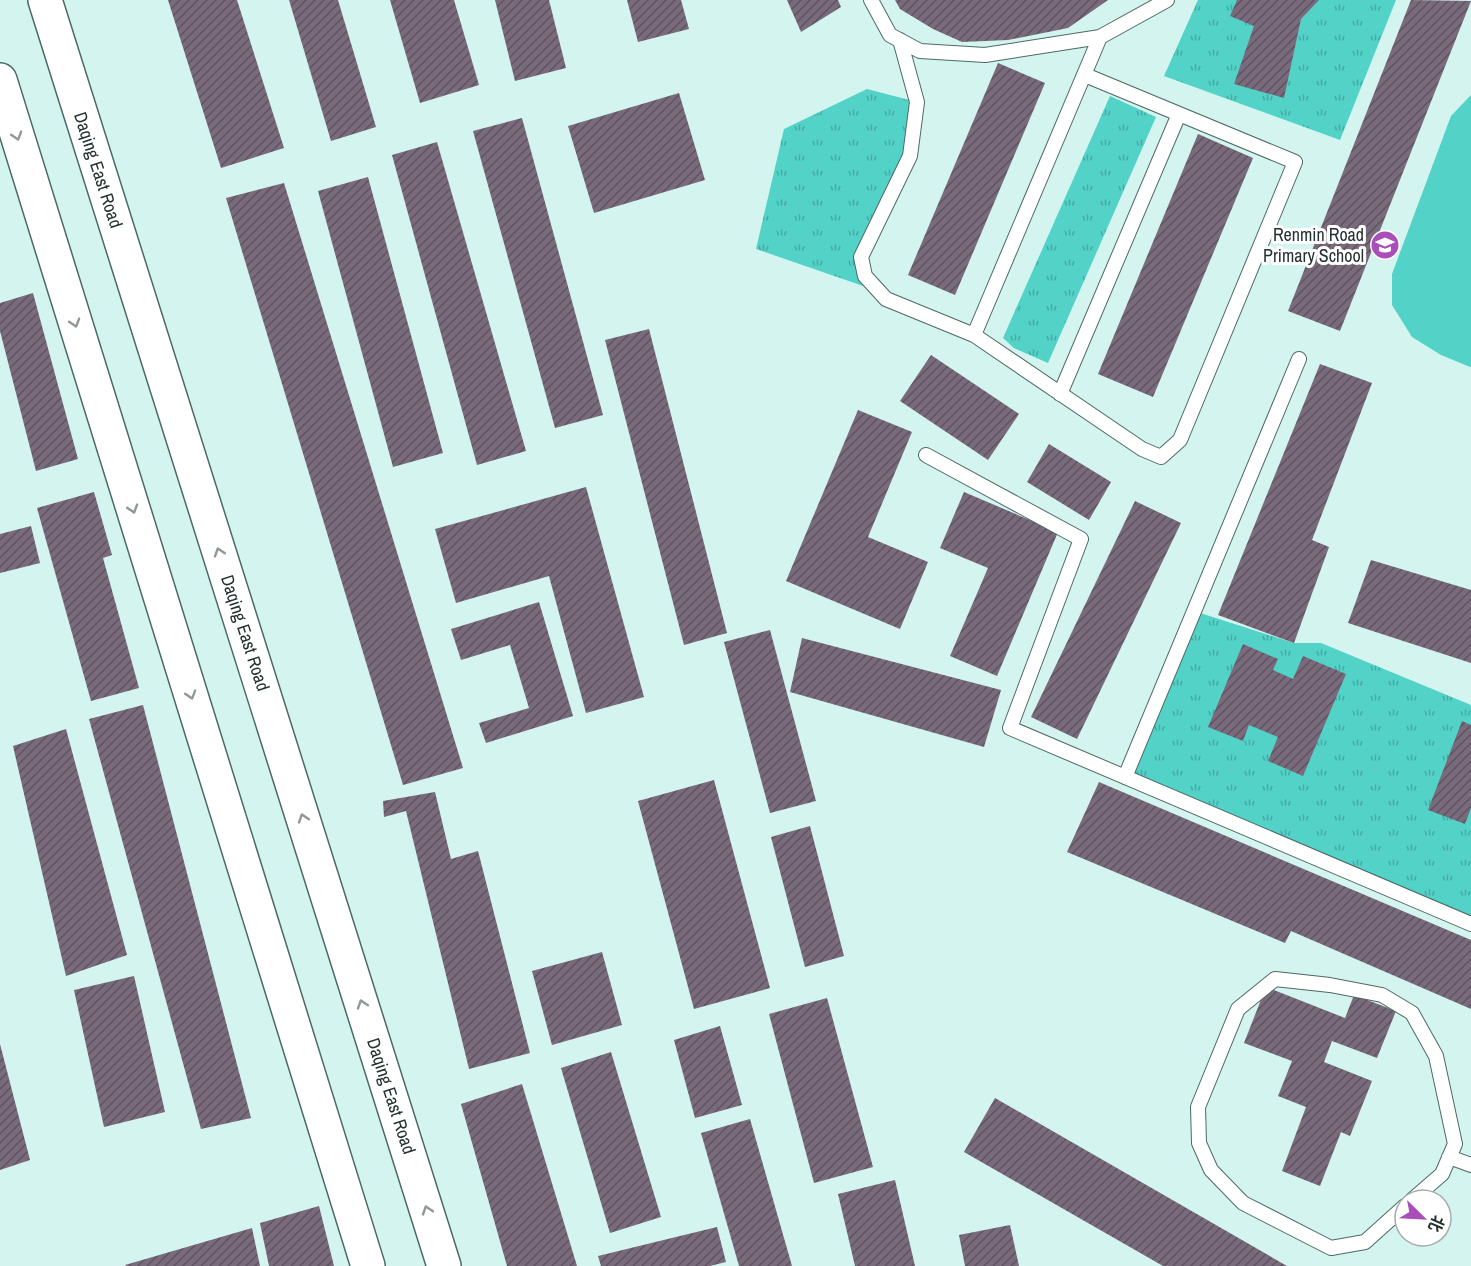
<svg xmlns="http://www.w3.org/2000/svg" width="1471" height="1266" font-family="'Archivo Narrow','Noto Sans SC',sans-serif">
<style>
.grass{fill:url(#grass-tufts)}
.pitch{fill:#53d2c8}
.building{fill:url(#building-hatch)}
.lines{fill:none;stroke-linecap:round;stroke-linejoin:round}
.lane-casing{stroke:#4d6966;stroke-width:16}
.secondary-casing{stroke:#4d6966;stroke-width:36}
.lane{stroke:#fff;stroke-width:14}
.secondary{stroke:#fff;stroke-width:33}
.oneway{stroke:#929897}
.labels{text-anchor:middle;stroke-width:6;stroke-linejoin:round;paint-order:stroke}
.street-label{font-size:18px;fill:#24302f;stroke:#fff}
.poi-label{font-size:18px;fill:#24302f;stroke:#fff;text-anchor:end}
</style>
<defs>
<pattern id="grass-tufts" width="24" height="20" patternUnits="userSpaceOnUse" patternTransform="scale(1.5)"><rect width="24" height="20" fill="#53d2c8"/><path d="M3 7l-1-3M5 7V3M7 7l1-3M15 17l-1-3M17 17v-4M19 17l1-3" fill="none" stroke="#45aba3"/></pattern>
<pattern id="building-hatch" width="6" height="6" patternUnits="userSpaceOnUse" patternTransform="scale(1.5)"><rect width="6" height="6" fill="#796a7c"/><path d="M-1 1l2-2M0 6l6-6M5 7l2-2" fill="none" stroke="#5e5360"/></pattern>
</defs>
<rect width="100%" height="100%" fill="#d4f4f0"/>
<path class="grass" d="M 1198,0 L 1396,0 L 1340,140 L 1164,76 Z
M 867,89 L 917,102 L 910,156 L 861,257 L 866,287 L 756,249 L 784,129 Z
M 1110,96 L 1156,117 L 1048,363 L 1014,348 L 1003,338 Z
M 1194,611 L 1294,643 L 1321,643 L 1471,705 L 1471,924 L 1125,777 Z"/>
<path class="pitch" d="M 1471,95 L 1471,367 L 1470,367 L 1441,355 L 1412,337 L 1392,305 L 1392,274 L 1451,116 Z"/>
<path class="building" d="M 168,0 L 237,0 L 284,148 L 221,168 Z
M 289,0 L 338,0 L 376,127 L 331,141 Z
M 390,0 L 454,0 L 479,85 L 420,103 Z
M 495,0 L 549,0 L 566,68 L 515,81 Z
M 627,0 L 681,0 L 689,29 L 638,42 Z
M 787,0 L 838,0 L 841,7 L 801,32 Z
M 895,0 L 1108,0 L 1068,28 L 1008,40 L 962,42 L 933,29 L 900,9 Z
M 1237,0 L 1319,0 L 1301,19 L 1284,98 L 1234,84 L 1254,26 L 1230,16 Z
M 1411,0 L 1471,1 L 1340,331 L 1288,311 Z
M 998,63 L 1045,83 L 955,295 L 908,275 Z
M 679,93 L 705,180 L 594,213 L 568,126 Z
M 522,118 L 603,415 L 555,428 L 473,131 Z
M 1198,134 L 1253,158 L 1153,397 L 1098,374 Z
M 437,142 L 526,451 L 477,465 L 392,155 Z
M 368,177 L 443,453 L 393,467 L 318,191 Z
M 284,183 L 463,768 L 403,785 L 226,198 Z
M 33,293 L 78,459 L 36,471 L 0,331 L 0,303 Z
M 649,329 L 727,633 L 684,645 L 605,340 Z
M 931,355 L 1019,414 L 988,460 L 900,401 Z
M 1320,364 L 1372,383 L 1312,540 L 1329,547 L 1294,643 L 1218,615 Z
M 858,410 L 912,432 L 868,537 L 928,562 L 900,629 L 786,581 Z
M 1049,444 L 1111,482 L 1089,520 L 1027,482 Z
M 586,487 L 644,697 L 586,713 L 549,576 L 456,603 L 435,529 Z
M 94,492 L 112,555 L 103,558 L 139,688 L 91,701 L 37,508 Z
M 964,492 L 1058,532 L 997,676 L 950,656 L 988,568 L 940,548 Z
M 1135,501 L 1181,523 L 1077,739 L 1031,717 Z
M 31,526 L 40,563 L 0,573 L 0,534 Z
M 1371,560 L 1471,590 L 1471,663 L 1348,623 Z
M 539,602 L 573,716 L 486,743 L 479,723 L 529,708 L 510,645 L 461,660 L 451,629 Z
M 770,630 L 816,801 L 770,813 L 724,642 Z
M 802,638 L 1001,690 L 984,747 L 790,692 Z
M 1243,644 L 1278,659 L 1273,670 L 1293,679 L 1303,656 L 1346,674 L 1303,776 L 1268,761 L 1278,737 L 1249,725 L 1243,741 L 1208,727 Z
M 143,705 L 251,1118 L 201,1129 L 89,719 Z
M 1462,721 L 1471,725 L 1471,808 L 1465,824 L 1428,810 Z
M 66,729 L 127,955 L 66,976 L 13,746 Z
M 714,780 L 770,988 L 694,1009 L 638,801 Z
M 1099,782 L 1471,940 L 1471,1009 L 1291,931 L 1285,943 L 1067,852 Z
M 435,792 L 451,859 L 478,851 L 530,1053 L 469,1069 L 406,811 L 384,817 L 383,801 Z
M 810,826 L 844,956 L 805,967 L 771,837 Z
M 602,952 L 622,1025 L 552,1045 L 532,971 Z
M 134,976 L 165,1112 L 104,1127 L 74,990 Z
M 1266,987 L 1345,1018 L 1354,995 L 1396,1011 L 1377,1058 L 1332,1041 L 1324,1062 L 1372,1081 L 1350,1136 L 1341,1132 L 1320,1186 L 1282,1171 L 1306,1107 L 1278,1096 L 1292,1061 L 1244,1043 Z
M 827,998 L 873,1167 L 814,1183 L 769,1014 Z
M 720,1026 L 742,1105 L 695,1118 L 674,1040 Z
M 0,1044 L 30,1160 L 0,1170 Z
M 611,1052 L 661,1217 L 610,1233 L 561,1068 Z
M 522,1084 L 577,1266 L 507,1266 L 461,1104 Z
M 995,1098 L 1287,1266 L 1163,1266 L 964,1152 Z
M 750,1119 L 792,1266 L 739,1266 L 701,1133 Z
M 895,1180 L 915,1266 L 855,1266 L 838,1194 Z
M 319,1206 L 334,1266 L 269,1266 L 260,1223 Z
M 1010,1225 L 1019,1266 L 965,1266 L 959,1235 Z
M 717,1227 L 726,1262 L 710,1266 L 601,1266 L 598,1256 Z
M 252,1228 L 260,1266 L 126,1266 L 125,1265 Z"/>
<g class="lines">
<g class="lane-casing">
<path id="lane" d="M 871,0 L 890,35 L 920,51 L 985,55 L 1100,37 L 1167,0
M 900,40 L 917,102 L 910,156 L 861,257 L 865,276 L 886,299 L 974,335 L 1100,37
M 974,335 L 1142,449 L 1161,457 L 1180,440 L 1295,162 L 1085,75
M 1060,394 L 1179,114
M 926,455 L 1081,539 L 1010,728 L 1471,924
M 1125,777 L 1299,359
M 1449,1157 L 1471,1165
M 1405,1206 L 1365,1242 L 1331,1248 L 1243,1203 L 1211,1170 L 1199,1143 L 1198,1107 L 1238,1009 L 1275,979 L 1330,985 L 1382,995 L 1412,1013 L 1436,1056 L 1455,1144 L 1442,1174 L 1412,1200"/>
</g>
<g class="secondary-casing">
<path id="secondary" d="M 45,0 L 444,1266
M 0,80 L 368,1266"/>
</g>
<use href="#lane" class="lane"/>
<use href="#secondary" class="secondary"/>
</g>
<defs><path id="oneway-chevron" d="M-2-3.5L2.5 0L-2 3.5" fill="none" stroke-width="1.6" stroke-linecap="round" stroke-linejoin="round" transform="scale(1.5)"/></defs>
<g class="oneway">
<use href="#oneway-chevron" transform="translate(17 136) rotate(73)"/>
<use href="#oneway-chevron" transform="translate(75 323) rotate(73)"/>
<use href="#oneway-chevron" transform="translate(133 509) rotate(73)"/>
<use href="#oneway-chevron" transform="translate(219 552) rotate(-108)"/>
<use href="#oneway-chevron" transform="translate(191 695) rotate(73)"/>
<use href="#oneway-chevron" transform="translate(303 818) rotate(-108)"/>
<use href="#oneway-chevron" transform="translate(362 1004) rotate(-108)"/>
<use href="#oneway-chevron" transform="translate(427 1210) rotate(-108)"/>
</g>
<defs>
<g id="school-disc" transform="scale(1.5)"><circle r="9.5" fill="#aa4fba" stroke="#fff"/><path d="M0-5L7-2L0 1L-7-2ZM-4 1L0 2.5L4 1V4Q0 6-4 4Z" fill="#fff"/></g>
</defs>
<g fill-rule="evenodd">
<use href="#school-disc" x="1385" y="245"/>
</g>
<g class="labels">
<g class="street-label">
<text transform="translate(98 170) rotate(72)" y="6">Daqing East Road</text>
<text transform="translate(245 633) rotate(72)" y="6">Daqing East Road</text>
<text transform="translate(391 1096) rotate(72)" y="6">Daqing East Road</text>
</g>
<g class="poi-label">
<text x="1364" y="241">Renmin Road<tspan x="1364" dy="21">Primary School</tspan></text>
</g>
</g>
<g transform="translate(1423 1218) rotate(114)"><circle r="28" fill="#ffffff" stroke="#a7acac" stroke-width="1.5"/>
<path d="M0-4.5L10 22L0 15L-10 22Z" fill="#aa4fba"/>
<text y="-9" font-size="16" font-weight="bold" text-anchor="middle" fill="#24302f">北</text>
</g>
</svg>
